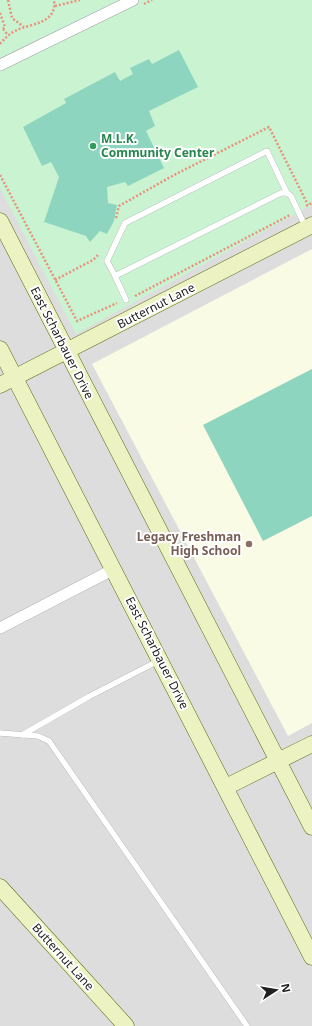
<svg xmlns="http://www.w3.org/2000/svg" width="312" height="1026" font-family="'Noto Sans',sans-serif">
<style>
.residential{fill:#ddd}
.education{fill:#f9fbe4}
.park{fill:#caf3d1}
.pitch{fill:#8ed5c0}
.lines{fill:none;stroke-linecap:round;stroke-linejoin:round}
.lane-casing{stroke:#a1a1a1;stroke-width:6}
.street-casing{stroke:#a1a1a1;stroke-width:12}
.secondary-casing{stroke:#5a6b12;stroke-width:17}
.path{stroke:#ea927d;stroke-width:2.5;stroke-dasharray:2 2;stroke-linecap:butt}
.lane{stroke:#fff;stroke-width:5.5}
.street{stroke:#fff;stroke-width:11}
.secondary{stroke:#ecf2c2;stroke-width:16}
.leisure-dot{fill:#2e9e5b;stroke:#fff;stroke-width:1.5}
.education-dot{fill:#8d6e63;stroke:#fff;stroke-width:1.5}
.labels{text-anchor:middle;stroke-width:4;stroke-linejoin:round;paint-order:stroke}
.leisure-label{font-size:12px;font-weight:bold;fill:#27864d;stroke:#fff;text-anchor:start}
.street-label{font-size:12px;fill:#202020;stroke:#fff}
.education-label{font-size:12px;font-weight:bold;fill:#785e54;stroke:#fff;text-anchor:end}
</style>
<rect width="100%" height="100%" fill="#efede7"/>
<path class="residential" d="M 0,0 L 312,0 L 312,1026 L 0,1026 Z"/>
<path class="education" d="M 312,249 L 312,723 L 288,736 L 92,364 Z"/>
<path class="park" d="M 0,0 L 312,0 L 312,205 L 76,334 L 0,188 Z"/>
<path class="pitch" d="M 179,50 L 198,87 L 149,111 L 155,126 L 146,131 L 164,168 L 128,186 L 125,182 L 107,187 L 108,203 L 117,205 L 114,221 L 107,234 L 100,231 L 90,242 L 86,236 L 44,222 L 59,177 L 51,162 L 42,166 L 23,127 L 66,103 L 64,99 L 115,72 L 120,81 L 133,74 L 130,68 L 149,59 L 152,64 Z
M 312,369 L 312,516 L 263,541 L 203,425 Z"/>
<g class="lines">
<g class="lane-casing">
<path id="lane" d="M 115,276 L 107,261 L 125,223 L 267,151 L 287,193
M 126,300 L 115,276 L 281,193 L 287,193 L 291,196 L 305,226
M 0,733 L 38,736 L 49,741 L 247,1026
M 22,735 L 90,696 L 158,661"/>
</g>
<g class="street-casing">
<path id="street" d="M 0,65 L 133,0
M 0,628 L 114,569"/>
</g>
<g class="secondary-casing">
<path id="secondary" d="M 0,221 L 312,827
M 0,349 L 312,957
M 0,385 L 312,225
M 226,787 L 312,744
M 0,887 L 126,1026"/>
</g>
<path class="path" d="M 8,0 L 12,18 L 24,27
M 144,4 L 152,0
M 55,6 L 80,0
M 0,13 L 5,27 L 3,29
M 3,29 L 8,35
M 0,44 C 5,38 10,33 17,30 C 32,23 57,24 54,0
M 0,175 L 77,321 L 117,303
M 306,206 L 312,203
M 116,218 L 119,206 L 174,175 L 269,127 L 308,205
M 55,280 L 93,260 L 98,255
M 135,296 L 290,215"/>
<use href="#lane" class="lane"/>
<use href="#street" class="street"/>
<use href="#secondary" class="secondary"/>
</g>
<circle class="leisure-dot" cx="93" cy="146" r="4"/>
<circle class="education-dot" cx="249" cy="544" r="4"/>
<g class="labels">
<g class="leisure-label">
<text x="101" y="143">M.L.K.<tspan x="101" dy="14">Community Center</tspan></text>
</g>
<g class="street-label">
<text transform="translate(156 306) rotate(-27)" y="4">Butternut Lane</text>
<text transform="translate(62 343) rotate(63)" y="4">East Scharbauer Drive</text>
<text transform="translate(157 653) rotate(63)" y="4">East Scharbauer Drive</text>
<text transform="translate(63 957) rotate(48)" y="4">Butternut Lane</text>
</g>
<g class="education-label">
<text x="241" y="541">Legacy Freshman<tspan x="241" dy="14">High School</tspan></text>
</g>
</g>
<g transform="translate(276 990) rotate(78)" stroke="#ffffff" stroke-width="3" paint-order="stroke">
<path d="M0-3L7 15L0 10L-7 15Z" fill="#202020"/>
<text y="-6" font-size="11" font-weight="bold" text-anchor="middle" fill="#202020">N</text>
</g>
</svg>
